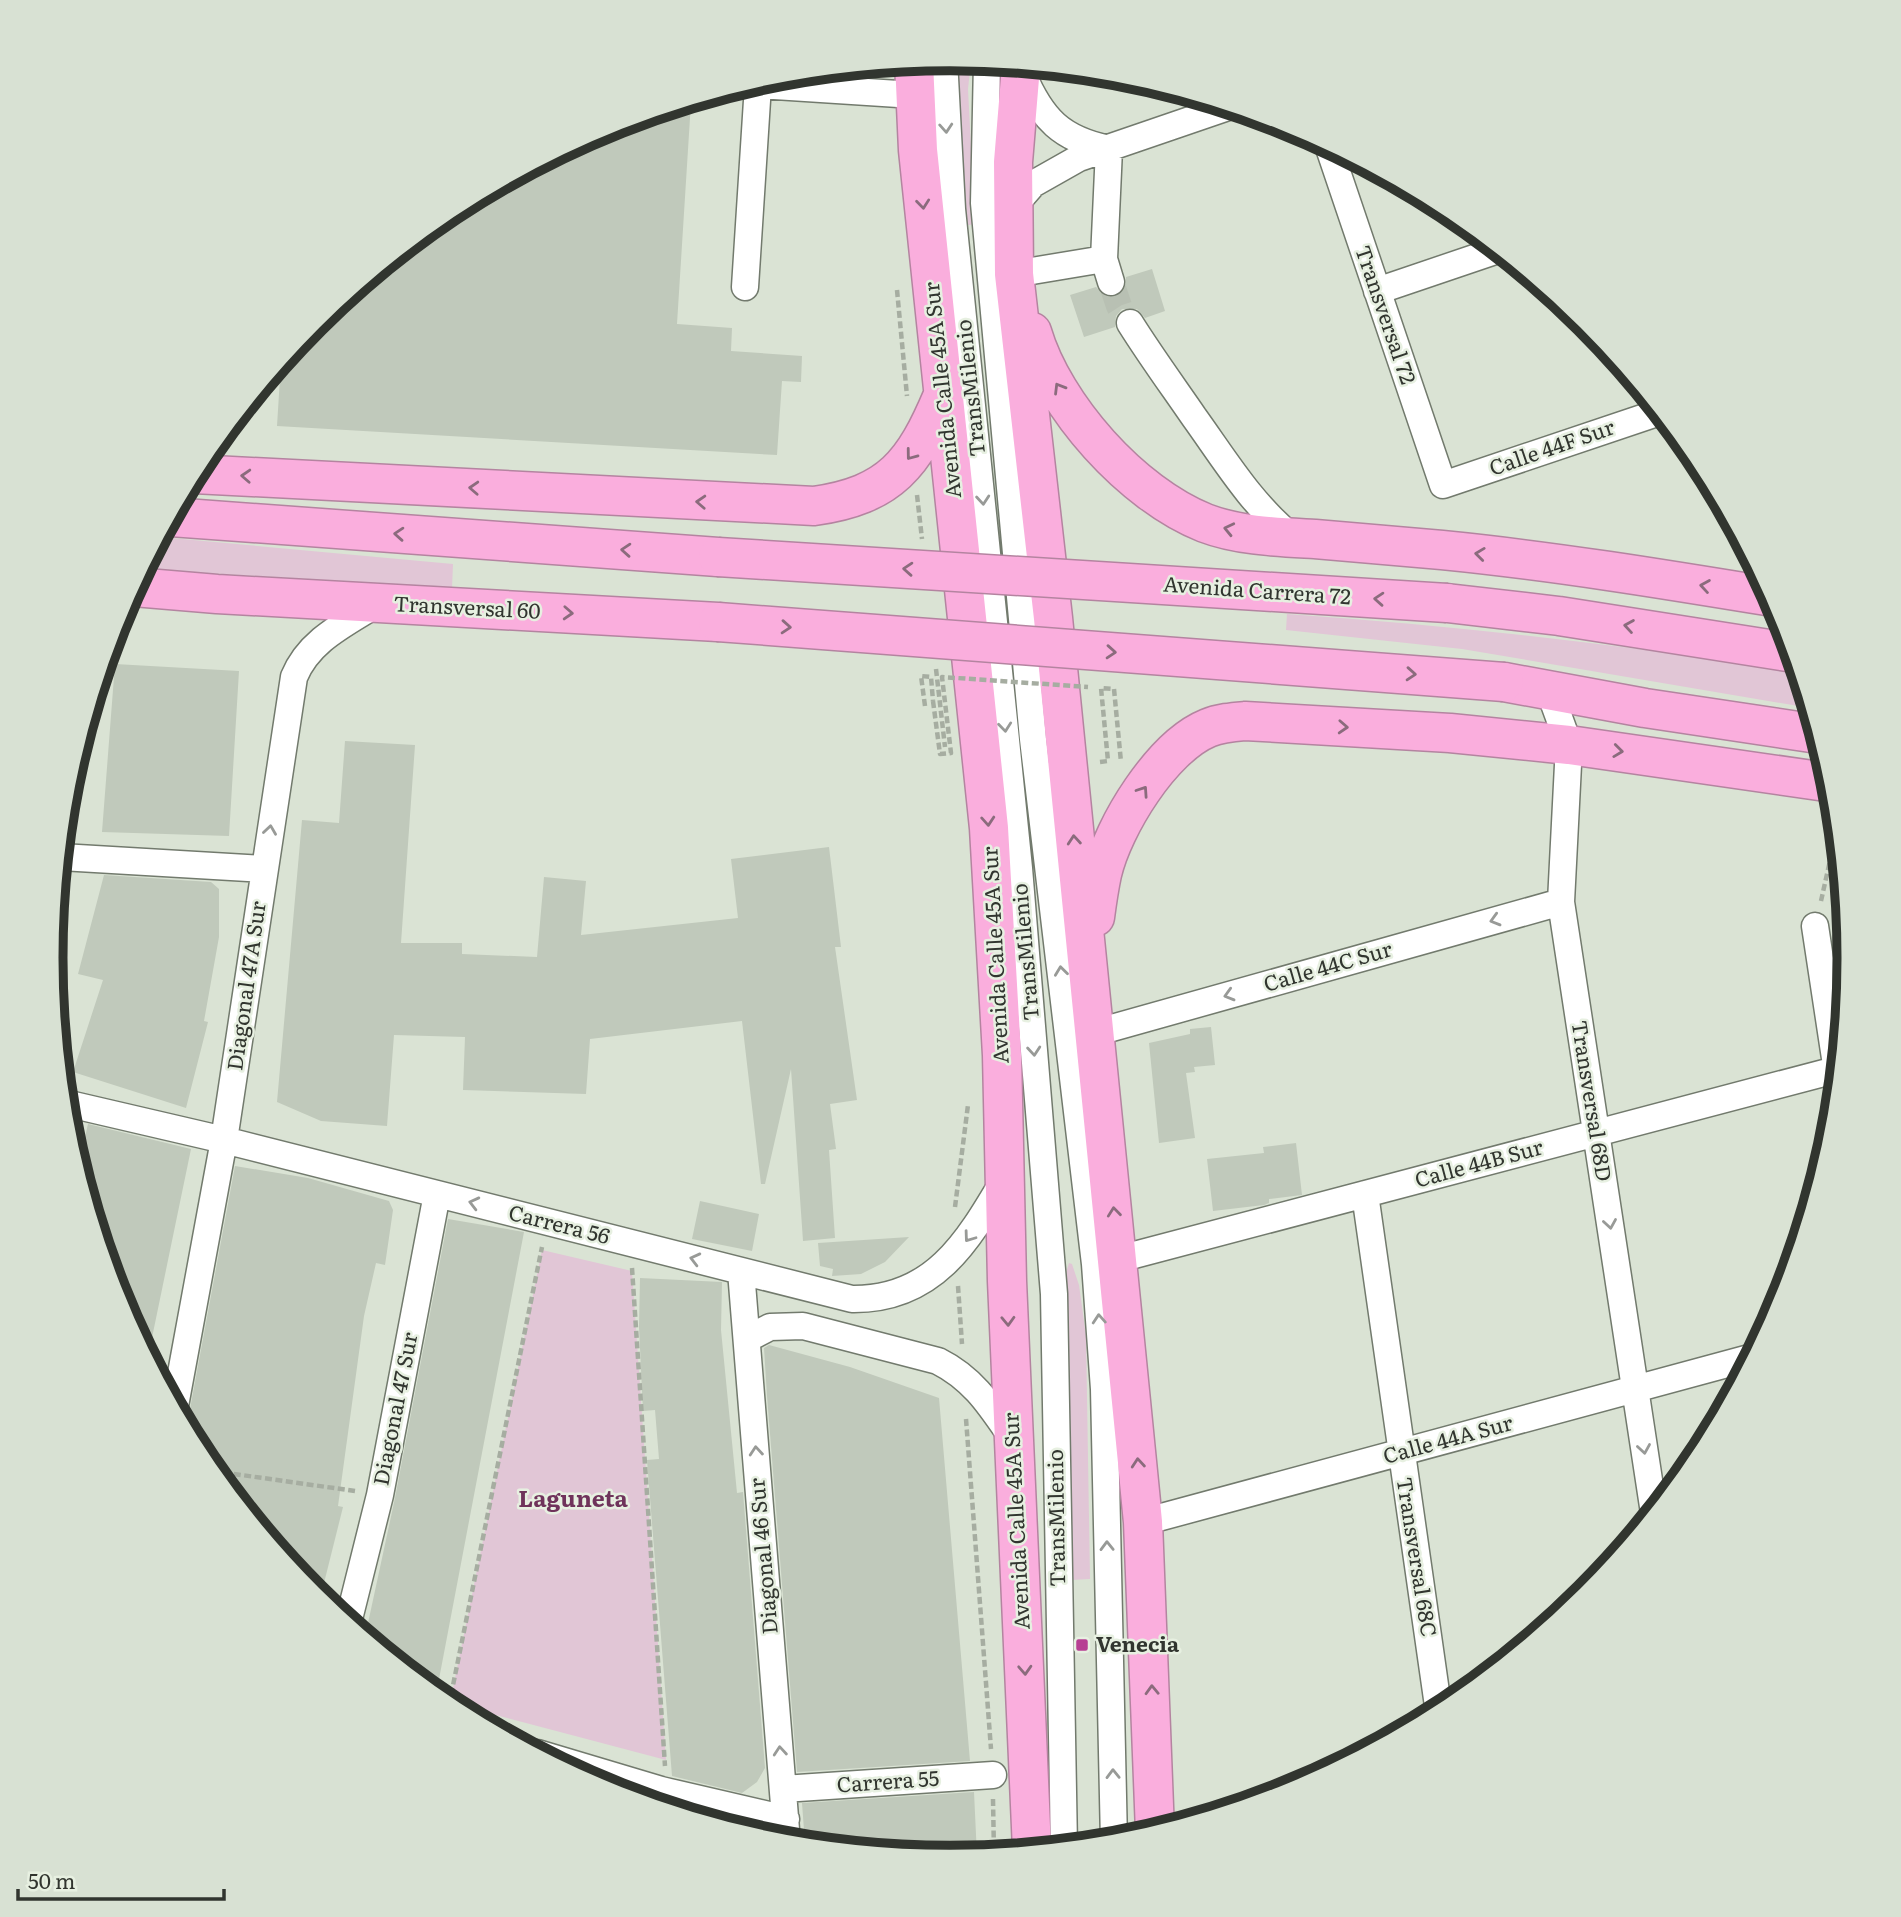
<svg xmlns="http://www.w3.org/2000/svg" width="1901" height="1917" font-family="Literata,serif">
<style>
.green{fill:#e1c6d6}
.building{fill:#c0c9bb}
.lines{fill:none;stroke-linecap:round;stroke-linejoin:round}
.minor-tunnel{stroke:#b8c0b3;stroke-width:26;stroke-dasharray:26 13;stroke-linecap:butt}
.minor-casing{stroke:#727a6d;stroke-width:29}
.highway-casing{stroke:#b484a0;stroke-width:41}
.path{stroke:#a6ada1;stroke-width:4.5;stroke-dasharray:7 3.5;stroke-linecap:butt}
.minor{stroke:#fff;stroke-width:26}
.highway{stroke:#faaedd;stroke-width:38}
.highway-bridge-casing{stroke:#b484a0;stroke-width:41;stroke-linecap:butt}
.path-bridge{stroke:#a6ada1;stroke-width:4.5;stroke-dasharray:7 3.5;stroke-linecap:butt}
.highway-bridge{stroke:#faaedd;stroke-width:38}
.oneway{stroke:#989a97}
.oneway2{stroke:#8b6b7d}
.poi-dot{fill:#b73f93;stroke:#e7f0e1;stroke-width:2.5}
.labels{text-anchor:middle;stroke-width:5;stroke-linejoin:round;paint-order:stroke}
.street-label{font-size:21px;fill:#31352f;stroke:#e7f0e1}
.poi-label{font-size:21px;font-weight:bold;fill:#31352f;stroke:#e7f0e1;text-anchor:start}
.neighbourhood-label{font-size:23px;font-weight:bold;fill:#6f335b;stroke:#e7f0e1}
.rim{fill:none;stroke:#31352f;stroke-width:9}
</style>
<rect width="100%" height="100%" fill="#dae3d4"/>
<path class="green" d="M 954,59 L 971,61 L 968,89 L 975,224 L 963,226 Z
M 160,537 L 453,564 L 452,588 L 143,569 Z
M 1287,614 C 1459,626 1629,645 1799,672 L 1810,708 L 1462,649 L 1286,630 Z
M 542,1250 L 632,1271 L 666,1760 L 450,1703 Z
M 1069,1263 L 1072,1264 L 1079,1285 L 1086,1336 L 1090,1579 L 1071,1580 L 1065,1276 Z"/>
<path class="building" d="M 691,102 L 677,324 L 732,328 L 731,351 L 802,356 L 801,382 L 782,381 L 777,455 L 277,426 L 281,362 L 315,322 L 451,210 L 607,127 Z
M 1152,269 L 1165,311 L 1145,318 L 1137,309 L 1122,309 L 1116,316 L 1115,327 L 1084,337 L 1070,295 L 1096,287 L 1107,297 L 1116,297 L 1126,286 L 1126,277 Z
M 115,664 L 239,671 L 229,836 L 102,832 Z
M 345,741 L 415,745 L 401,943 L 462,943 L 462,954 L 537,957 L 544,877 L 586,881 L 581,935 L 738,918 L 731,859 L 829,847 L 841,947 L 835,947 L 857,1100 L 830,1104 L 836,1149 L 829,1150 L 835,1238 L 803,1241 L 791,1069 L 765,1184 L 761,1184 L 742,1021 L 590,1039 L 586,1094 L 463,1090 L 465,1037 L 394,1035 L 387,1126 L 321,1121 L 277,1102 L 302,820 L 339,823 Z
M 104,875 L 211,882 L 219,889 L 219,937 L 204,1021 L 208,1022 L 186,1108 L 73,1072 L 103,980 L 78,974 Z
M 1211,1027 L 1215,1065 L 1194,1067 L 1195,1072 L 1186,1073 L 1195,1138 L 1159,1143 L 1149,1043 L 1190,1034 L 1190,1029 Z
M 88,1124 L 191,1149 L 148,1357 L 119,1302 L 78,1167 Z
M 1296,1143 L 1302,1195 L 1269,1199 L 1269,1203 L 1264,1205 L 1213,1211 L 1207,1159 L 1264,1153 L 1263,1147 Z
M 235,1166 L 308,1178 L 389,1201 L 393,1210 L 385,1265 L 376,1263 L 364,1316 L 338,1506 L 343,1507 L 320,1599 L 202,1458 L 185,1425 L 190,1409 Z
M 700,1201 L 759,1214 L 752,1251 L 692,1239 Z
M 448,1219 L 524,1232 L 436,1695 L 365,1637 L 395,1498 Z
M 909,1237 L 885,1262 L 861,1274 L 832,1276 L 833,1269 L 820,1266 L 818,1243 Z
M 640,1278 L 722,1282 L 721,1330 L 737,1493 L 743,1492 L 765,1768 L 757,1782 L 742,1793 L 672,1776 L 647,1460 L 659,1459 L 655,1410 L 643,1411 L 639,1327 Z
M 769,1345 L 850,1367 L 939,1398 L 970,1761 L 797,1772 L 767,1396 L 764,1348 Z
M 974,1792 L 977,1856 L 950,1858 L 805,1844 L 802,1803 Z
M 674,1810 L 754,1828 L 761,1837 Z"/>
<g class="lines">
<path class="minor-tunnel" d="M 1111,282 L 1119,306 L 1130,323"/>
<g class="minor-casing">
<path id="minor" d="M 944,59 L 952,209 L 1019,868 L 1054,1294 L 1064,1847
M 987,62 L 984,203 L 1033,739 L 1095,1264 L 1104,1389 L 1114,1842
M 1023,75 C 1042,119 1061,139 1109,149
M 1328,145 L 1443,485 L 1660,412
M 1109,149 L 1104,259 L 1111,282
M 1013,207 L 1033,184 L 1079,158 L 1228,107
M 1014,274 L 1104,259
M 745,287 L 758,85 L 914,95
M 1377,291 L 1498,250
M 1130,323 C 1150,355 1172,385 1194,417 C 1225,460 1251,504 1293,538
M 1549,690 L 1569,745 L 1561,902 L 1654,1513
M 61,857 L 265,869
M 1815,926 L 1838,1078
M 1094,1033 L 1561,902
M 65,1103 L 224,1140 L 852,1299 C 933,1300 967,1243 1004,1180
M 1365,1194 L 1439,1713
M 1119,1259 L 1839,1069
M 741,1271 L 787,1842
M 747,1339 L 770,1327 L 803,1326 L 938,1361 C 974,1379 991,1407 1013,1439
M 175,1406 L 224,1140 L 294,677 C 309,640 345,624 378,603
M 1143,1522 L 1753,1357
M 348,1623 L 380,1495 L 437,1194
M 537,1753 L 661,1790 L 786,1819
M 783,1789 L 993,1775"/>
</g>
<g class="highway-casing">
<path id="highway" d="M 914,62 L 918,150 L 989,828 L 1002,1055 L 1007,1281 L 1032,1850
M 1021,66 L 1013,162 L 1014,274 L 1053,618 L 1143,1522 L 1155,1832
M 1032,332 C 1054,407 1132,494 1205,523 C 1239,536 1279,537 1315,539 C 1357,543 1400,546 1442,550 C 1553,561 1663,579 1773,597
M 194,474 L 814,506 C 891,495 914,464 943,395
M 171,517 L 718,557
M 134,587 L 217,594 L 718,622
M 1447,603 L 1559,616 L 1794,653
M 1504,682 L 1645,708 L 1818,734
M 1095,917 C 1097,902 1099,888 1102,874 C 1113,826 1162,747 1208,728 C 1220,723 1233,722 1245,721 L 1450,733 L 1569,745 L 1833,783"/>
</g>
<path class="path" d="M 897,290 L 907,396
M 917,495 L 922,539
M 936,669 L 945,747
M 925,706 L 921,676 L 931,677 L 933,701
M 1100,762 L 1108,761 L 1101,688 L 1114,689 L 1121,762
M 1821,901 L 1837,829
M 955,1207 L 968,1105
M 632,1268 L 665,1766
M 958,1286 L 962,1344
M 966,1419 L 991,1749
M 213,1471 L 355,1491
M 449,1705 L 542,1247
M 993,1799 L 994,1854"/>
<use href="#minor" class="minor"/>
<use href="#highway" class="highway"/>
<g class="highway-bridge-casing">
<path id="highway-bridge" d="M 718,557 L 1447,603
M 718,622 L 1504,682"/>
</g>
<path class="path-bridge" d="M 933,701 L 940,754 L 951,753 L 942,677 L 1088,687"/>
<use href="#highway-bridge" class="highway-bridge"/>
</g>
<defs><path id="oneway-chevron" d="M-2-3.5L2.5 0L-2 3.5" fill="none" stroke-width="1.6" stroke-linecap="round" stroke-linejoin="round" transform="scale(1.75)"/></defs>
<g class="oneway">
<use href="#oneway-chevron" transform="translate(946 128) rotate(86)"/>
<use href="#oneway-chevron" transform="translate(983 500) rotate(85)"/>
<use href="#oneway-chevron" transform="translate(1005 727) rotate(84)"/>
<use href="#oneway-chevron" transform="translate(270 830) rotate(-82)"/>
<use href="#oneway-chevron" transform="translate(1495 920) rotate(164)"/>
<use href="#oneway-chevron" transform="translate(1061 971) rotate(-97)"/>
<use href="#oneway-chevron" transform="translate(1229 995) rotate(164)"/>
<use href="#oneway-chevron" transform="translate(1034 1051) rotate(85)"/>
<use href="#oneway-chevron" transform="translate(474 1203) rotate(-166)"/>
<use href="#oneway-chevron" transform="translate(1610 1224) rotate(81)"/>
<use href="#oneway-chevron" transform="translate(969 1237) rotate(126)"/>
<use href="#oneway-chevron" transform="translate(695 1259) rotate(-166)"/>
<use href="#oneway-chevron" transform="translate(1099 1319) rotate(-94)"/>
<use href="#oneway-chevron" transform="translate(1644 1449) rotate(81)"/>
<use href="#oneway-chevron" transform="translate(756 1451) rotate(-95)"/>
<use href="#oneway-chevron" transform="translate(1107 1546) rotate(-91)"/>
<use href="#oneway-chevron" transform="translate(780 1751) rotate(-95)"/>
<use href="#oneway-chevron" transform="translate(1113 1774) rotate(-91)"/>
</g>
<g class="oneway2">
<use href="#oneway-chevron" transform="translate(923 204) rotate(84)"/>
<use href="#oneway-chevron" transform="translate(1059 388) rotate(-121)"/>
<use href="#oneway-chevron" transform="translate(911 455) rotate(127)"/>
<use href="#oneway-chevron" transform="translate(246 476) rotate(-177)"/>
<use href="#oneway-chevron" transform="translate(474 488) rotate(-177)"/>
<use href="#oneway-chevron" transform="translate(701 502) rotate(-177)"/>
<use href="#oneway-chevron" transform="translate(1229 529) rotate(-167)"/>
<use href="#oneway-chevron" transform="translate(399 534) rotate(-176)"/>
<use href="#oneway-chevron" transform="translate(626 550) rotate(-176)"/>
<use href="#oneway-chevron" transform="translate(1480 554) rotate(-173)"/>
<use href="#oneway-chevron" transform="translate(908 569) rotate(-176)"/>
<use href="#oneway-chevron" transform="translate(1705 586) rotate(-171)"/>
<use href="#oneway-chevron" transform="translate(1379 599) rotate(-176)"/>
<use href="#oneway-chevron" transform="translate(568 613) rotate(3)"/>
<use href="#oneway-chevron" transform="translate(1629 626) rotate(-171)"/>
<use href="#oneway-chevron" transform="translate(786 627) rotate(4)"/>
<use href="#oneway-chevron" transform="translate(1111 652) rotate(4)"/>
<use href="#oneway-chevron" transform="translate(1411 674) rotate(4)"/>
<use href="#oneway-chevron" transform="translate(1343 727) rotate(3)"/>
<use href="#oneway-chevron" transform="translate(1618 751) rotate(7)"/>
<use href="#oneway-chevron" transform="translate(1143 791) rotate(-56)"/>
<use href="#oneway-chevron" transform="translate(988 821) rotate(86)"/>
<use href="#oneway-chevron" transform="translate(1074 840) rotate(-95)"/>
<use href="#oneway-chevron" transform="translate(1114 1212) rotate(-96)"/>
<use href="#oneway-chevron" transform="translate(1008 1321) rotate(88)"/>
<use href="#oneway-chevron" transform="translate(1138 1463) rotate(-95)"/>
<use href="#oneway-chevron" transform="translate(1025 1670) rotate(87)"/>
<use href="#oneway-chevron" transform="translate(1152 1690) rotate(-92)"/>
</g>
<rect class="poi-dot" x="1075" y="1638" width="14" height="14" rx="3.5"/>
<g class="labels">
<g class="street-label">
<text transform="translate(1385 315) rotate(71)" y="7">Transversal 72</text>
<text transform="translate(971 388) rotate(-96)" y="7">TransMilenio</text>
<text transform="translate(943 390) rotate(-96)" y="7">Avenida Calle 45A Sur</text>
<text transform="translate(1552 448) rotate(-19)" y="7">Calle 44F Sur</text>
<text transform="translate(1257 591) rotate(4)" y="7">Avenida Carrera 72</text>
<text transform="translate(467 608) rotate(3)" y="7">Transversal 60</text>
<text transform="translate(1026 952) rotate(-95)" y="7">TransMilenio</text>
<text transform="translate(996 955) rotate(-93)" y="7">Avenida Calle 45A Sur</text>
<text transform="translate(1328 967) rotate(-16)" y="7">Calle 44C Sur</text>
<text transform="translate(247 986) rotate(-82)" y="7">Diagonal 47A Sur</text>
<text transform="translate(1591 1101) rotate(81)" y="7">Transversal 68D</text>
<text transform="translate(1479 1164) rotate(-15)" y="7">Calle 44B Sur</text>
<text transform="translate(559 1225) rotate(14)" y="7">Carrera 56</text>
<text transform="translate(396 1409) rotate(-79)" y="7">Diagonal 47 Sur</text>
<text transform="translate(1448 1440) rotate(-15)" y="7">Calle 44A Sur</text>
<text transform="translate(1057 1518) rotate(-91)" y="7">TransMilenio</text>
<text transform="translate(1017 1521) rotate(-93)" y="7">Avenida Calle 45A Sur</text>
<text transform="translate(764 1556) rotate(-95)" y="7">Diagonal 46 Sur</text>
<text transform="translate(1416 1557) rotate(81)" y="7">Transversal 68C</text>
<text transform="translate(888 1782) rotate(-4)" y="7">Carrera 55</text>
</g>
<g class="poi-label">
<text x="1096" y="1652">Venecia</text>
</g>
<g class="neighbourhood-label">
<text x="573" y="1507">Laguneta</text>
</g>
</g>
<path d="M0 0H1901V1917H0ZM63 958a887 887 0 1 1 1774 0a887 887 0 1 1-1774 0Z" fill="#d8e1d3" fill-rule="evenodd"/>
<path class="rim" d="M63 958a887 887 0 1 1 1774 0a887 887 0 1 1-1774 0Z"/>
<path d="M18 1889v10h206v-10" fill="none" stroke="#31352f" stroke-width="3.5"/>
<text x="28" y="1889" font-size="21" fill="#31352f" stroke="#e7f0e1" stroke-width="5" paint-order="stroke">50 m</text>
</svg>
